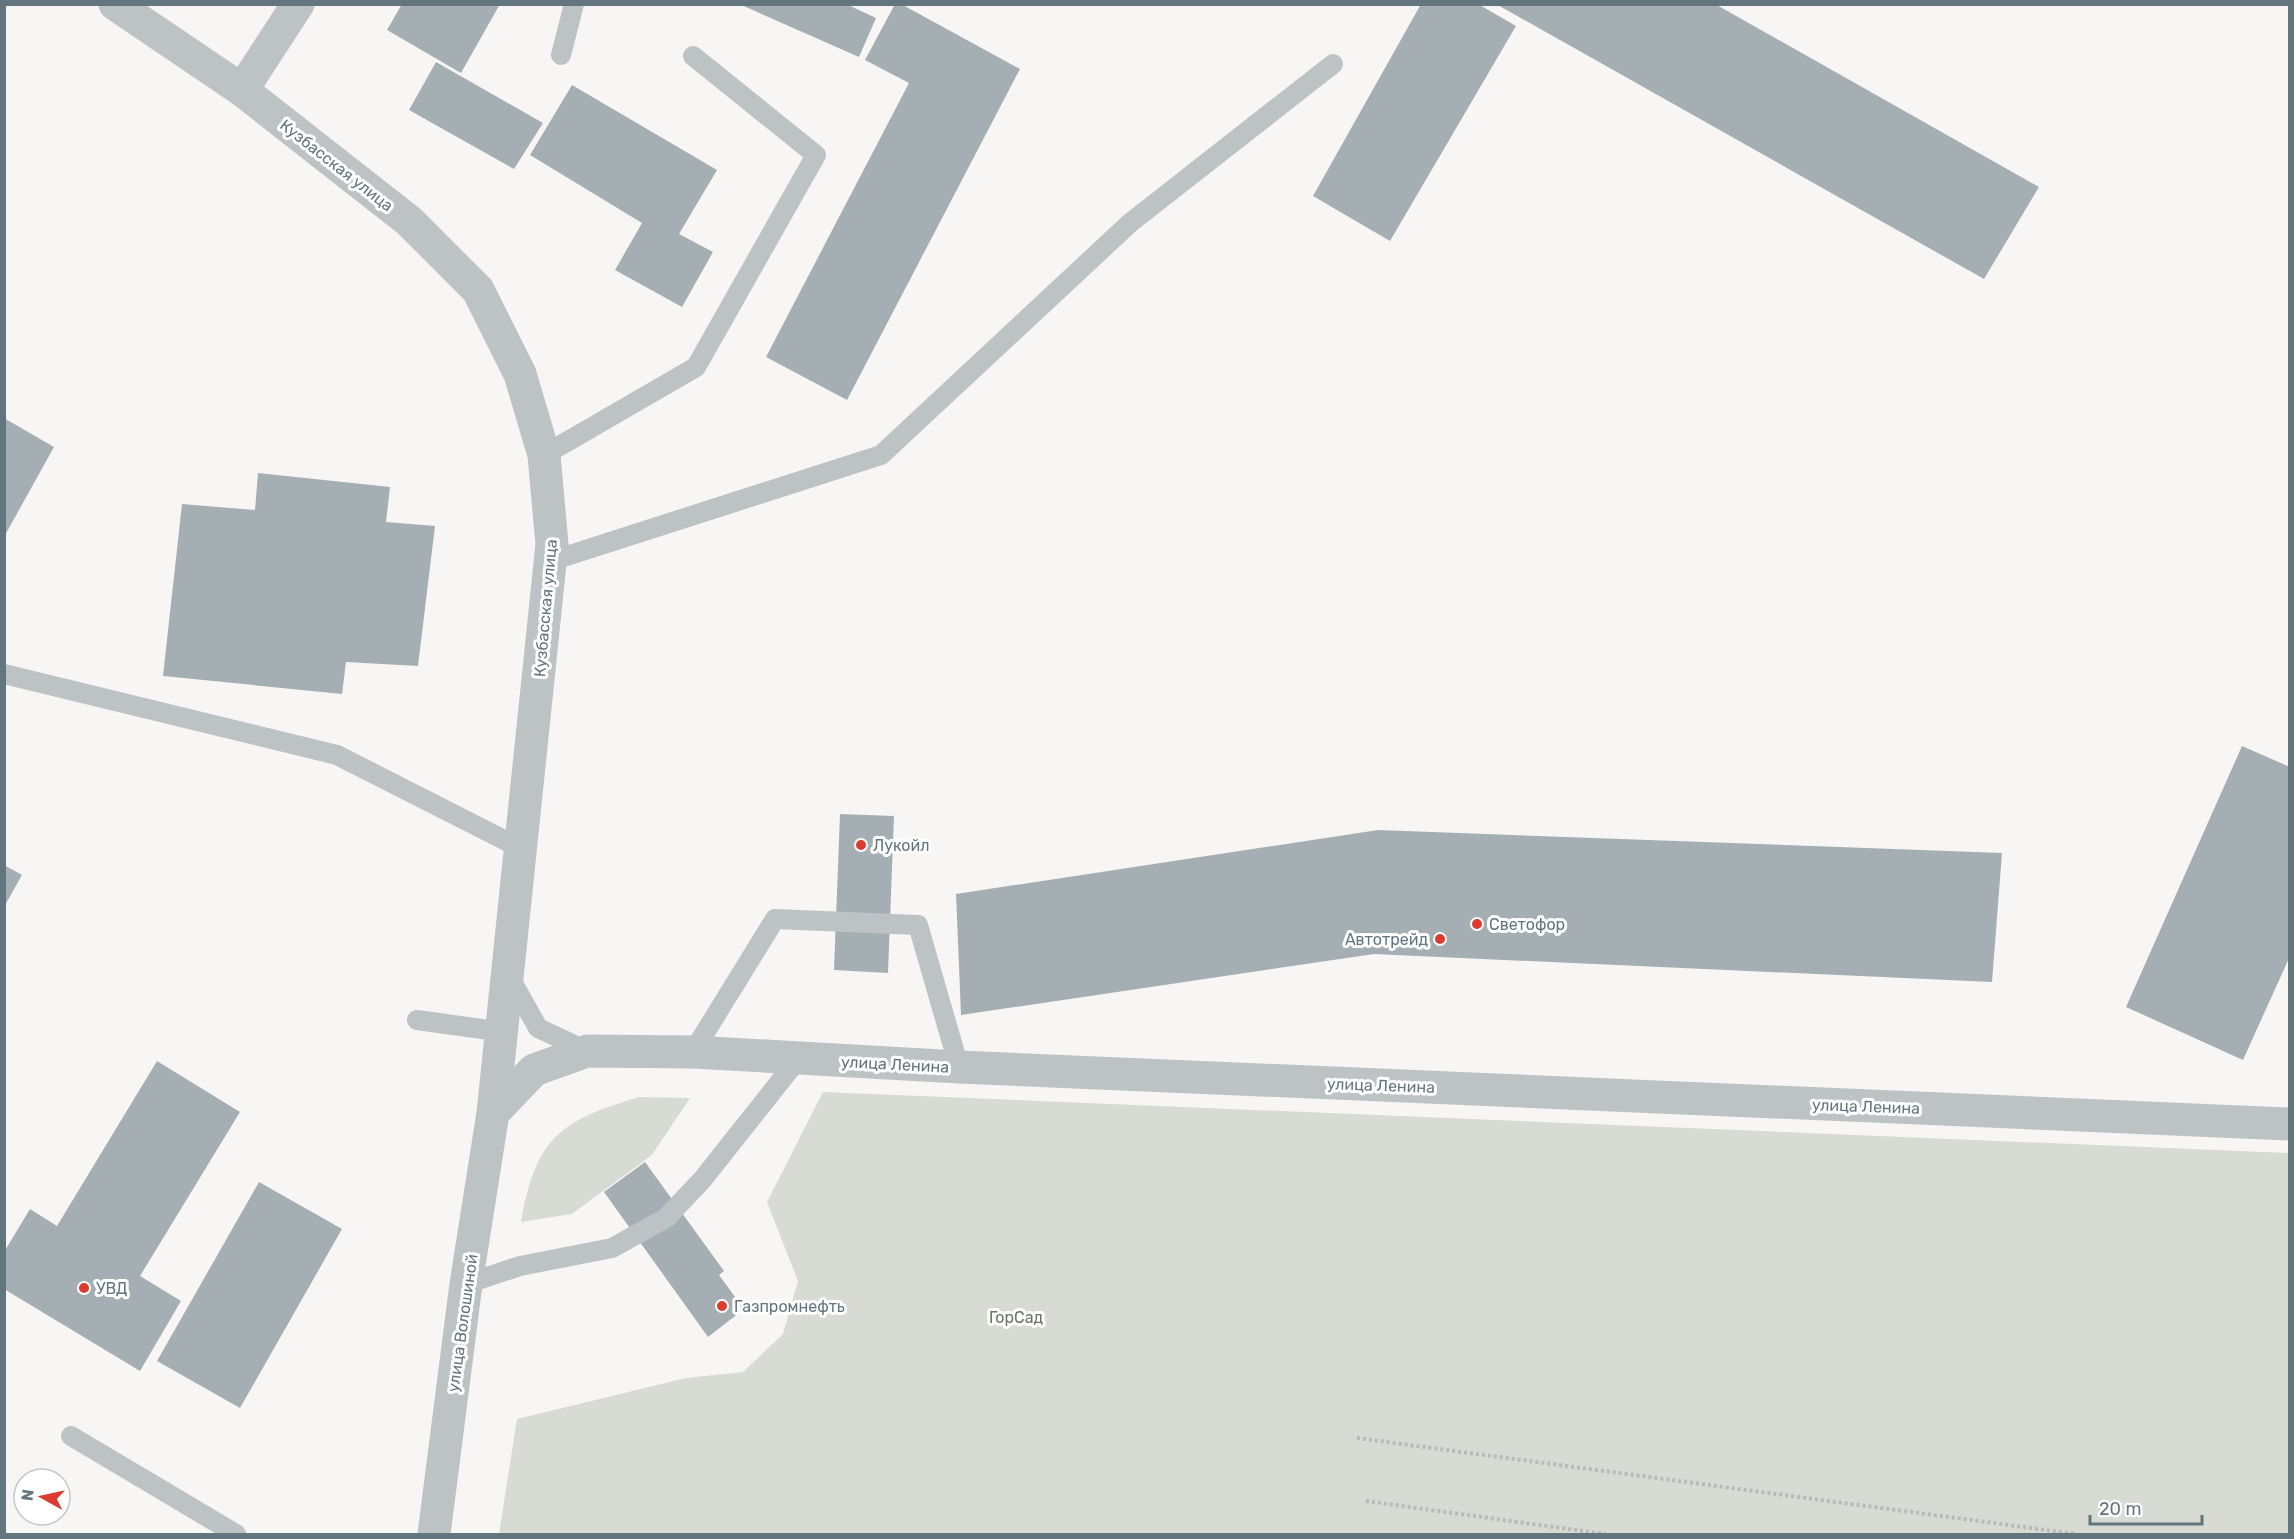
<svg xmlns="http://www.w3.org/2000/svg" width="2294" height="1539" font-family="Rubik,sans-serif">
<style>
.green{fill:#d7dbd3}
.building{fill:#a5afb3}
.lines{fill:none;stroke-linecap:round;stroke-linejoin:round}
.path{stroke:#b6babc;stroke-width:4;stroke-dasharray:3 3;stroke-linecap:butt}
.service{stroke:#bdc3c5;stroke-width:20}
.minor{stroke:#bdc3c5;stroke-width:33}
.tertiary{stroke:#bdc3c5;stroke-width:33}
.poi-dot{fill:#dc3b2f;stroke:#fff;stroke-width:2}
.labels{text-anchor:middle;stroke-width:6;stroke-linejoin:round;paint-order:stroke}
.street-label{font-size:16px;fill:#63767d;stroke:#fff}
.poi-label{font-size:16px;fill:#63767d;stroke:#fff;text-anchor:start}
.park-label{font-size:16px;fill:#687661;stroke:#fff}
</style>
<rect width="100%" height="100%" fill="#f7f6f4"/>
<path class="green" d="M 823,1092 L 2289,1153 L 2289,1534 L 499,1534 L 517,1419 L 686,1378 L 743,1372 L 783,1334 L 798,1281 L 767,1202 Z
M 639,1097 L 690,1098 L 652,1155 L 572,1214 L 521,1222 C 536,1138 559,1121 639,1097 Z"/>
<path class="building" d="M 402,4 L 500,4 L 461,73 L 387,30 Z
M 739,4 L 846,4 L 876,18 L 859,57 Z
M 895,4 L 901,4 L 1020,69 L 847,400 L 766,357 L 909,83 L 865,60 Z
M 1421,4 L 1478,4 L 1516,26 L 1390,241 L 1313,196 Z
M 1496,4 L 1715,4 L 2039,187 L 1984,279 Z
M 436,62 L 543,123 L 514,169 L 409,110 Z
M 572,85 L 717,170 L 679,234 L 713,252 L 682,307 L 615,270 L 642,223 L 530,155 Z
M 4,418 L 54,447 L 4,537 Z
M 258,473 L 390,487 L 386,522 L 435,526 L 418,666 L 346,662 L 342,694 L 163,676 L 182,504 L 255,510 Z
M 2242,746 L 2290,767 L 2290,956 L 2243,1060 L 2126,1007 Z
M 840,814 L 894,816 L 888,973 L 834,970 Z
M 1378,830 L 2002,853 L 1992,982 L 1374,954 L 961,1015 L 956,894 Z
M 4,865 L 22,875 L 4,907 Z
M 157,1061 L 240,1112 L 140,1276 L 181,1301 L 140,1371 L 4,1289 L 4,1252 L 30,1209 L 57,1226 Z
M 645,1162 L 724,1271 L 719,1275 L 744,1309 L 708,1337 L 604,1192 Z
M 259,1182 L 342,1229 L 240,1408 L 157,1361 Z"/>
<g class="lines">
<path class="path" d="M 1357,1438 L 2076,1534
M 1366,1501 L 1605,1534"/>
<path class="service" d="M 561,55 L 574,4
M 544,455 L 696,367 L 816,155 L 693,56
M 551,561 L 881,455 L 1130,223 L 1333,64
M 4,674 L 337,755 L 522,849
M 509,976 L 538,1028 L 587,1051
M 417,1020 L 504,1032
M 693,1052 L 775,919 L 918,925 L 959,1067
M 466,1284 L 520,1266 L 612,1248 L 666,1218 L 702,1180 L 798,1059
M 71,1436 L 236,1534"/>
<path class="minor" d="M 115,4 L 242,90 L 409,221 L 478,290 L 520,374 L 544,455 L 552,544 L 493,1113
M 242,90 L 298,4"/>
<path class="tertiary" d="M 434,1534 L 466,1284 L 493,1113 L 534,1070 L 587,1051 L 693,1052 L 959,1067 L 2290,1124"/>
</g>
<g class="poi-dot">
<circle cx="861" cy="845" r="6"/>
<circle cx="1477" cy="924" r="6"/>
<circle cx="1440" cy="939" r="6"/>
<circle cx="84" cy="1288" r="6"/>
<circle cx="722" cy="1306" r="6"/>
</g>
<g class="labels">
<g class="street-label">
<text transform="translate(337 165) rotate(38)" y="6">Кузбасская улица</text>
<text transform="translate(545 608) rotate(-85)" y="6">Кузбасская улица</text>
<text transform="translate(895 1064) rotate(3)" y="6">улица Ленина</text>
<text transform="translate(1381 1085) rotate(2)" y="6">улица Ленина</text>
<text transform="translate(1866 1106) rotate(2)" y="6">улица Ленина</text>
<text transform="translate(462 1323) rotate(-82)" y="6">улица Волошиной</text>
</g>
<g class="poi-label">
<text x="873" y="851">Лукойл</text>
<text x="1489" y="930">Светофор</text>
<text x="1428" y="945" text-anchor="end">Автотрейд</text>
<text x="96" y="1294">УВД</text>
<text x="734" y="1312">Газпромнефть</text>
</g>
<g class="park-label">
<text x="1016" y="1323">ГорСад</text>
</g>
</g>
<rect width="2294" height="1539" fill="none" stroke="#63767d" stroke-width="12"/>
<g transform="translate(42 1497) rotate(278)"><circle r="28" fill="#ffffff" stroke="#c1c8cb" stroke-width="1.5"/>
<path d="M0-4.5L10 22L0 15L-10 22Z" fill="#dc3b2f"/>
<text y="-9" font-size="16" font-weight="bold" text-anchor="middle" fill="#63767d">N</text>
</g>
<path d="M2090 1515v9h112v-9" fill="none" stroke="#63767d" stroke-width="3"/>
<text x="2099" y="1515" font-size="18" fill="#63767d" stroke="#ffffff" stroke-width="4.5" paint-order="stroke">20 m</text>
</svg>
